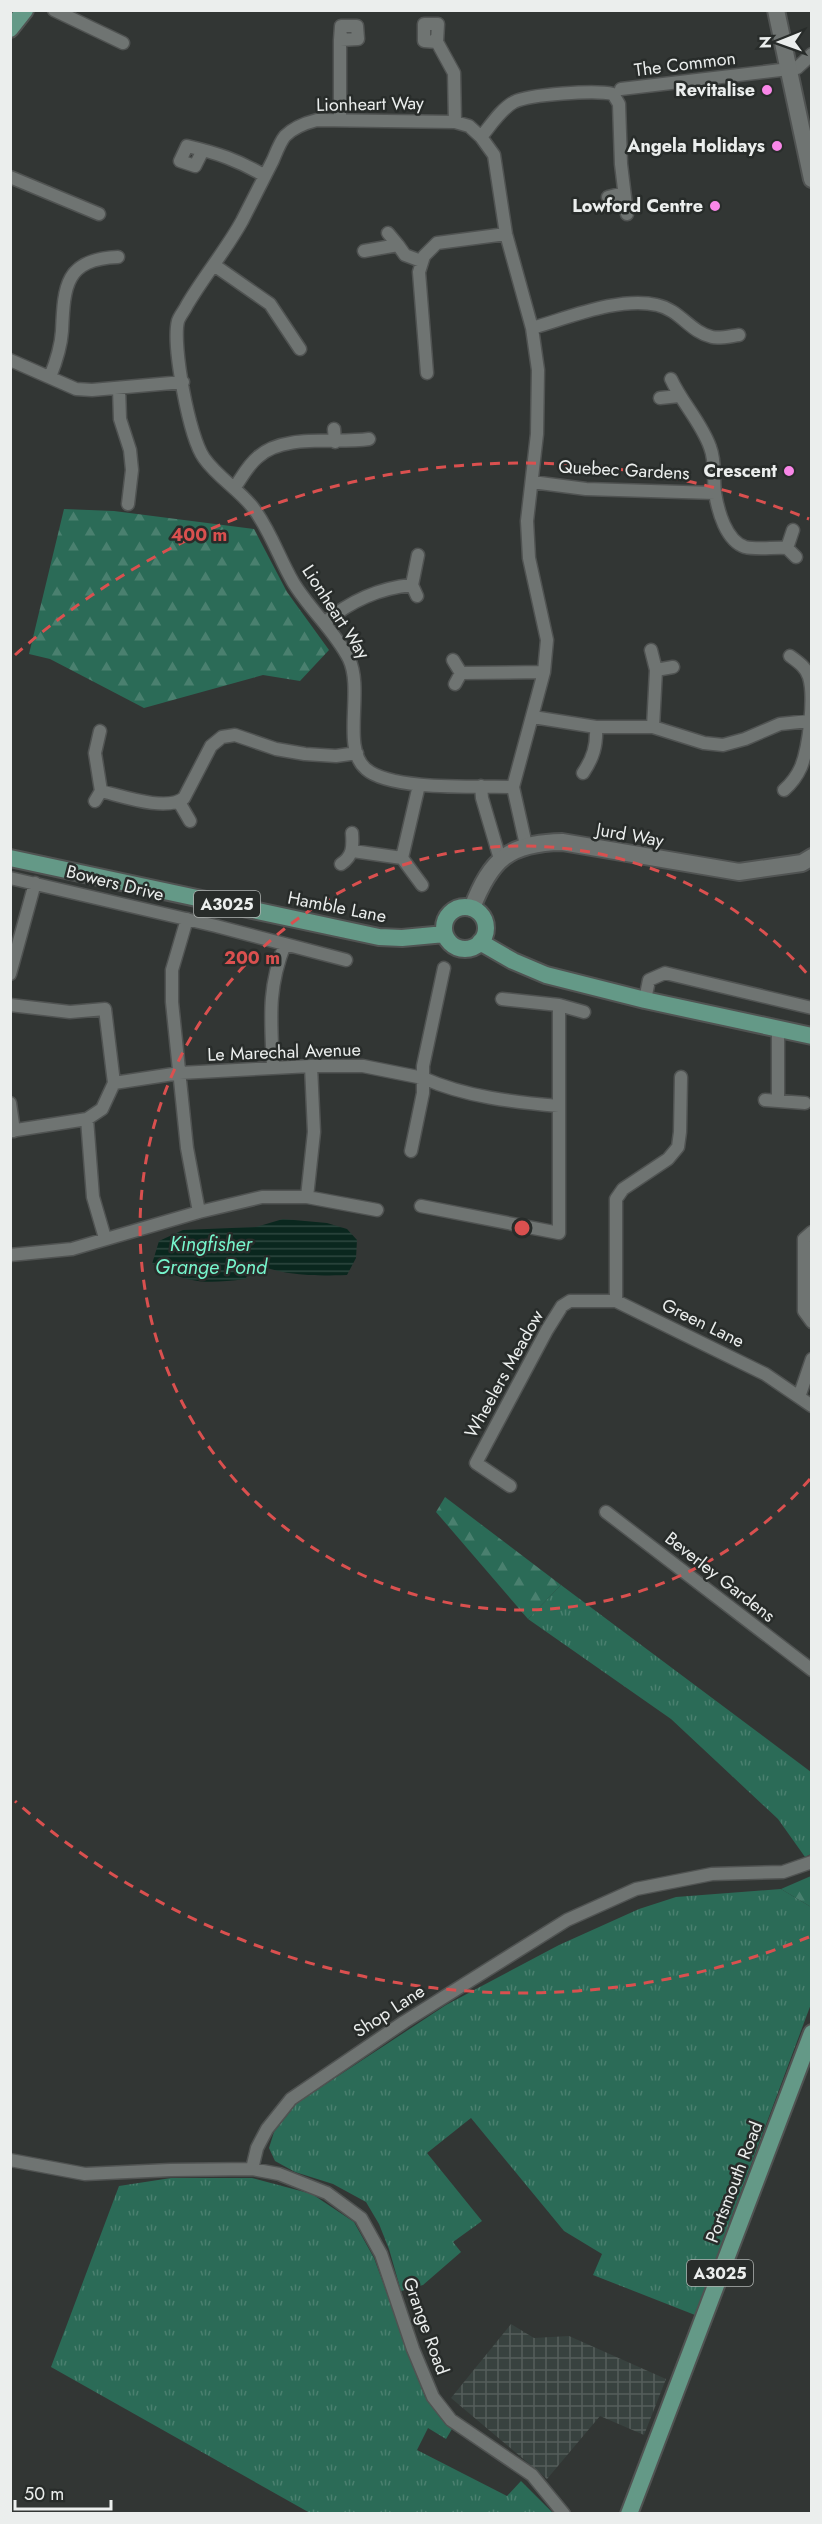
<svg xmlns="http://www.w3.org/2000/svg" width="822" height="2524" font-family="Jost,sans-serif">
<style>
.industrial{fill:url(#industrial-grid)}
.grass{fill:url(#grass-tufts)}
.forest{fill:url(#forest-firs)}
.water{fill:url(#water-rules)}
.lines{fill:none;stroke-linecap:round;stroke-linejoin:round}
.minor-casing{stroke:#505352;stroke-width:15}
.tertiary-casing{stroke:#505352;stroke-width:20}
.primary-casing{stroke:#505352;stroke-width:20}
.minor{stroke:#6f7472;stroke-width:12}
.tertiary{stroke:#6f7472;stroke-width:16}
.primary{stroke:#649987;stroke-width:16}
.ring{fill:none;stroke:#da504f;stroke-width:3;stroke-dasharray:10 8}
.poi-dot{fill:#f987e8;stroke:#282c2a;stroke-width:2}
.labels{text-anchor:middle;stroke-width:5;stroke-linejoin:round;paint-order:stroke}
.shield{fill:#282c2a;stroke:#b0b4b2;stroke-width:1.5}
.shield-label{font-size:16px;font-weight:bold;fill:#ebeeed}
.street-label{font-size:18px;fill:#ebeeed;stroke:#282c2a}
.poi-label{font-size:18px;font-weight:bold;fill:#ebeeed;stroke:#282c2a;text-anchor:end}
.water-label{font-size:20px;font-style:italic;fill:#76f5cc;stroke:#282c2a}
.centre{fill:#da504f;stroke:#282c2a;stroke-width:3}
.ring-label{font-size:18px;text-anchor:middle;font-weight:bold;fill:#da504f;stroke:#282c2a;stroke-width:5;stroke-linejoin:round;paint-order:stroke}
</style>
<defs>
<pattern id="industrial-grid" width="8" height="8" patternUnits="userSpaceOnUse" patternTransform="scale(1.5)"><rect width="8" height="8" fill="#38423f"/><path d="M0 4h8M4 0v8" fill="none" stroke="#555e5b"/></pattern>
<pattern id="grass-tufts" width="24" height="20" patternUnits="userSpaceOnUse" patternTransform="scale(1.5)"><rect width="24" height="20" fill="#2b6b57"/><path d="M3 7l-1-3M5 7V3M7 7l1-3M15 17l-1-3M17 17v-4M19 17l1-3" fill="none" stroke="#4a806f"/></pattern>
<pattern id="forest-firs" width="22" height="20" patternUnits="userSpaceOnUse" patternTransform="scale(1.5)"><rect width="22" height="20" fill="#2b6b57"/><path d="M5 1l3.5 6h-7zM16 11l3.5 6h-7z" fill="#4a806f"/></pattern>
<pattern id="water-rules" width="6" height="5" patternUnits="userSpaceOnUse" patternTransform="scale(1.5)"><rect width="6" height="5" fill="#0a271e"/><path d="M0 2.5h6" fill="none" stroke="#2e473f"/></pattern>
</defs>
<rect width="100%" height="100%" fill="#323634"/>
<path class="industrial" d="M 511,2324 L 534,2338 L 569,2336 L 666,2379 L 644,2435 L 600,2416 L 547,2479 L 451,2398 Z"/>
<path class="grass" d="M 561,1585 L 811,1772 L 811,1854 L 805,1857 L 778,1819 L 671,1719 L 528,1619 Z
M 781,1889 L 811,1907 L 811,2004 L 695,2315 L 593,2275 L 602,2254 L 564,2231 L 471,2118 L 427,2153 L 482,2221 L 453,2242 L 461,2252 L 423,2285 L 401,2291 L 389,2249 L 379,2224 L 366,2202 L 333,2184 L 295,2172 L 275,2161 L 269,2148 L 274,2132 L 297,2103 L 446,2005 L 559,1945 L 639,1909 L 676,1897 Z
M 171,2178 L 252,2178 L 312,2194 L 354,2222 L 374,2258 L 425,2397 L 452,2429 L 446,2439 L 428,2428 L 417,2450 L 507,2496 L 521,2481 L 553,2513 L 310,2513 L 51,2367 L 119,2186 Z"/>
<path class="forest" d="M 64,509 L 114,511 L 254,529 L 287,592 L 329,650 L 300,681 L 263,675 L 144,708 L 50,659 L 29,654 Z
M 445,1497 L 561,1585 L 528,1619 L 436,1512 Z
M 811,1876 L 811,1907 L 781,1889 Z"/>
<path class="water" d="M 283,1219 L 327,1223 L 347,1229 L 357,1240 L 356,1258 L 347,1275 C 312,1276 290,1276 257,1265 L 245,1279 C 206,1284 187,1284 152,1264 L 159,1241 L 183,1230 L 256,1227 Z"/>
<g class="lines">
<g class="minor-casing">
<path id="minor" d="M 54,10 L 123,43
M 437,42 L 438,24 L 424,24 L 424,41 L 437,42 L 454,73 L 455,122
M 621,89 L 797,68 L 812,54
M 340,120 L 340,40 L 358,39 L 357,26 L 341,26 L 340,40
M 481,137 C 491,125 501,109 514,102 C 530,94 596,90 613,94 L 619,104 L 621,164 L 627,214
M 203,150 L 195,166 L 180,161 L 187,146 C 217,153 238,160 265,176
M 10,177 L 99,214
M 608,197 L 624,193
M 388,233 L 398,245
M 364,251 L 398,245 L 405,255 L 421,261
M 214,265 L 270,304 L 300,349
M 532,328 C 568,318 620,296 657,305 C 680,310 690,332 712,337 C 719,339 731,336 739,335
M 10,360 L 76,389 L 92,390 L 183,382
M 427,373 L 419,272 L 424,256 L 437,243 L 506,234
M 50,377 C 56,362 61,347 62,331 C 64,286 65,259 118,257
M 671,379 C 682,403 701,422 710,447 C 716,462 713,477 715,493 C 718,511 726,541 745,547 C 757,550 774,547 787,548 L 796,557
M 119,388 L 120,419 L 130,450 L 132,470 L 128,504
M 660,398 L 679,396
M 334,429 L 335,442
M 532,482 L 586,489 L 715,493
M 235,487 C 242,477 248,465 258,457 C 284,433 336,444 369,439
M 787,548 L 793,530
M 417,596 L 412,585 L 418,555
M 324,623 C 349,602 379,588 412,585
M 651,650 L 656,670 L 653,727
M 453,660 L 461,673 L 544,672
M 656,670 L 673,667
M 455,684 L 461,673
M 533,717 L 596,727 L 653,727 L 704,743 L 723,745 L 745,739 L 780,724 L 809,721
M 583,773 C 593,758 597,746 596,727
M 481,786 L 482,798 L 500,859
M 513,787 C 479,786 391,791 366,769 C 341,748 364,690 349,659 C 335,631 309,609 293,582 C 279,558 271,532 254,509 C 240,490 218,478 204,458 C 189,437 172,345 178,321 C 180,315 185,310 187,305 C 204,276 226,250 242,221 C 252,201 263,180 273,160 C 276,153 280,142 285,136 C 294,127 305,123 317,120 L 455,122 L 469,126 L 481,137 L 494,155 L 506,234 L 532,328 L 538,370 L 537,434 L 527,521 L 529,558 L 547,640 L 544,672 L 513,787 L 526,845
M 784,790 C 792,783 797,776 801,767 C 809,747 815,697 809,677 C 806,667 798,662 790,656
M 101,791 C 122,796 167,812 184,798 L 211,746 L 222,737 L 235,735 L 276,749 L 305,754 L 336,756 L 357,753
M 95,801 L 101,791 L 95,753 L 100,731
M 179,802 L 190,821
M 353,851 L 402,858 L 422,885
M 402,858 L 419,785
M 341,864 C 353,856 353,847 352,833
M 10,878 L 216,926 L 346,960
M 187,919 L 172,970 L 172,1002 L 187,1148 L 199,1212
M 10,974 L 35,883
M 645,1000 L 649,980 L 665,973 L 812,1008
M 10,1005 L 70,1012 L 105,1009 L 114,1083
M 559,1005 L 584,1012
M 273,1067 C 271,1020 267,989 285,944
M 778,1099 L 778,1029
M 765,1100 L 805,1103
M 10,1103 L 14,1131
M 87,1119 L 93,1197 L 105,1238
M 10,1131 L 87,1119 L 102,1109 L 114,1083 L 180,1073 L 311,1066 L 363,1066 L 423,1078 L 423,1066 L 444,968
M 411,1151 L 423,1093 L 423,1078 C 466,1097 513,1102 559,1106 L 559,1005 L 502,999
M 307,1197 L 314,1132 L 311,1066
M 421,1206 L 559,1233 L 559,1106
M 812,1232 L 804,1239 L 804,1311 L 812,1322
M 10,1255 L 72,1249 L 199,1212 L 262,1197 L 307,1197 L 377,1210
M 616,1301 L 616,1199 L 623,1189 L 668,1159 L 678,1147 L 680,1132 L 681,1077
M 799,1397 L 812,1359
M 510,1486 L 476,1463 L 547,1330 L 562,1306 L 570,1301 L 616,1301 L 765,1374 L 812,1406
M 606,1512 L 812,1670
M 10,2160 L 85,2174 L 170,2170 L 252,2169 L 279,2174 L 327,2193 L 361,2218 L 381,2254 L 413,2349 L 433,2397 L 451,2420 L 532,2475 L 564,2514
M 252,2169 L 257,2148 L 267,2129 L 291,2099 L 404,2022 L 567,1920 L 636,1889 L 712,1874 L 783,1872 L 812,1862"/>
</g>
<g class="tertiary-casing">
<path id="tertiary" d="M 776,10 L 812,179
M 472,908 C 491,859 509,843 562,842 L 739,872 L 802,863 L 812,857"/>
</g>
<g class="primary-casing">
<path id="primary" d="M 10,29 L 25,10
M 10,858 L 379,937 L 402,938 L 445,934
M444 928a21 21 0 1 1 42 0a21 21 0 1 1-42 0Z
M 480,942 L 513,961 L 546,975 L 645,1000 L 812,1036
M 629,2514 L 812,2033"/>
</g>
<use href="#minor" class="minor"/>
<use href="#tertiary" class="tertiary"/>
<use href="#primary" class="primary"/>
</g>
<g class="ring">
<path d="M810 1479A382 382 0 1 1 810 977"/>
<path d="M809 1937A765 765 0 0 1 15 1801M15 655A765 765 0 0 1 809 519"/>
</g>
<g class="poi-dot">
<circle cx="767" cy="90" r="6"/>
<circle cx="777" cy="146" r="6"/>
<circle cx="715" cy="206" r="6"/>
<circle cx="789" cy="471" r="6"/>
</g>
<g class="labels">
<g class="shield">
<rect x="194" y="891" width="66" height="26" rx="4.5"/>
<rect x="687" y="2260" width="66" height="26" rx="4.5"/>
</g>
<g class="shield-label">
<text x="227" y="910">A3025</text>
<text x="720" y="2279">A3025</text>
</g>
<g class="street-label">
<text transform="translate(685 64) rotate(-7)" y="6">The Common</text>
<text transform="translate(370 104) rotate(-1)" y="6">Lionheart Way</text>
<text transform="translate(624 470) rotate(3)" y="6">Quebec Gardens</text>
<text transform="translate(336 612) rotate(57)" y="6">Lionheart Way</text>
<text transform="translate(630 835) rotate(10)" y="6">Jurd Way</text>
<text transform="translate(115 883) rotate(14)" y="6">Bowers Drive</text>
<text transform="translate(337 907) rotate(11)" y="6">Hamble Lane</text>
<text transform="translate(284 1052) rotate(-2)" y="6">Le Marechal Avenue</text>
<text transform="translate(703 1323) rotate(26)" y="6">Green Lane</text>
<text transform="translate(504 1374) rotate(-61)" y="6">Wheelers Meadow</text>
<text transform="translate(720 1577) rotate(38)" y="6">Beverley Gardens</text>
<text transform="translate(389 2011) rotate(-33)" y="6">Shop Lane</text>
<text transform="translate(734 2182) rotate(-69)" y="6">Portsmouth Road</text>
<text transform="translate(426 2326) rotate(70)" y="6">Grange Road</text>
</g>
<g class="poi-label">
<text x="755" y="96">Revitalise</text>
<text x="765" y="152">Angela Holidays</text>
<text x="703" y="212">Lowford Centre</text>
<text x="777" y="477">Crescent</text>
</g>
<g class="water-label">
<text x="211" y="1251">Kingfisher<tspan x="211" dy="23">Grange Pond</tspan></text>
</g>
</g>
<circle cx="522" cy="1228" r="9" class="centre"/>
<g class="ring-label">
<text x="199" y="541">400 m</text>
<text x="252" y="964">200 m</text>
</g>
<rect width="822" height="2524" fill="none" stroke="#ebeeed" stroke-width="24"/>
<g transform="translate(780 42) rotate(269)" stroke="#282c2a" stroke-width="4.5" paint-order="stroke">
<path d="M0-4.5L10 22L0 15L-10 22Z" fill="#ebeeed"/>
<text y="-9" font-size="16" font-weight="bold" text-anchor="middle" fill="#ebeeed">N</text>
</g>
<path d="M15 2500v9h96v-9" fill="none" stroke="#ebeeed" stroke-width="3"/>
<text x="24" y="2500" font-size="18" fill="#ebeeed" stroke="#282c2a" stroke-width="4.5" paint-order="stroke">50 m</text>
</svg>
